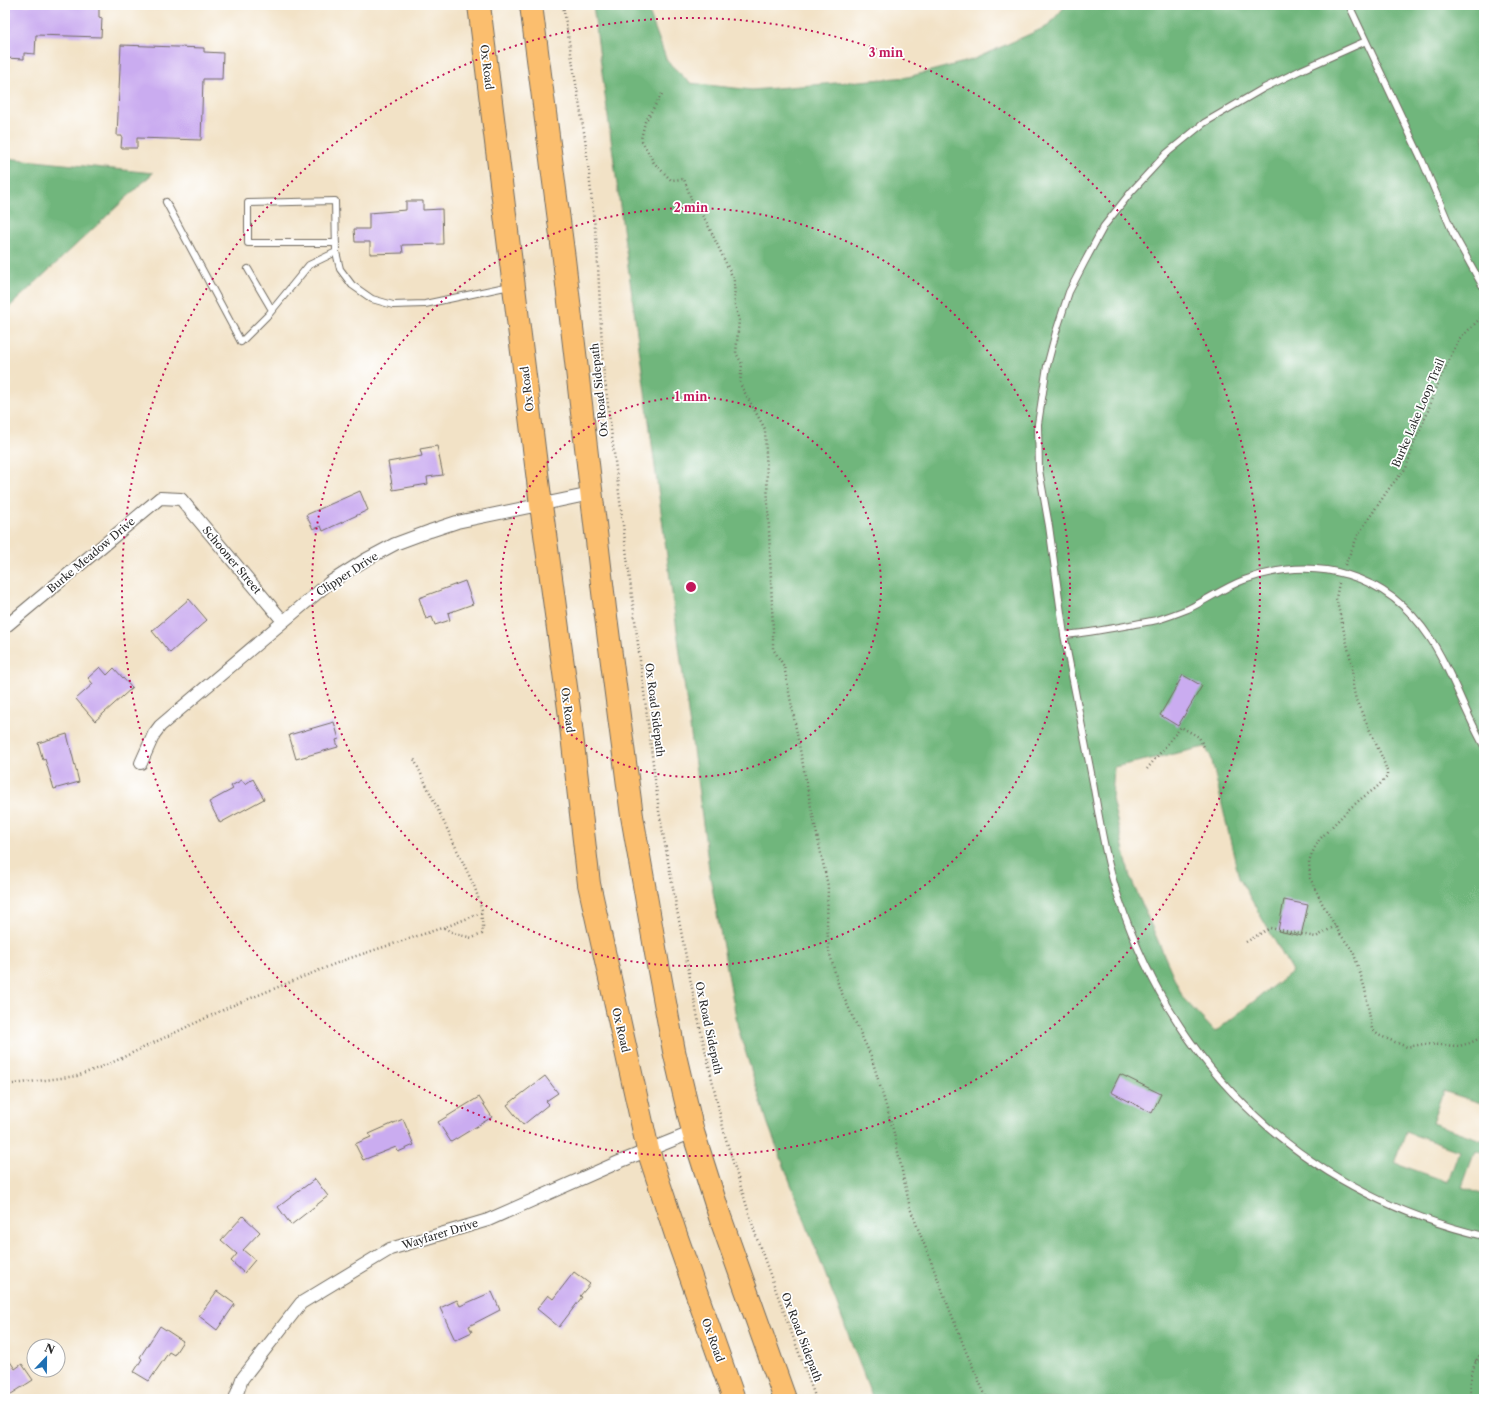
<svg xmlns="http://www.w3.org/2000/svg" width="1489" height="1404" font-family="'Libre Caslon Text',serif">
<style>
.forest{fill:#70b67c;stroke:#4e7054;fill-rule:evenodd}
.building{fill:#caacf0}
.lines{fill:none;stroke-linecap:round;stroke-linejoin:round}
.lane-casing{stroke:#716b61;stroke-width:8}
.street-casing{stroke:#716b61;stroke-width:14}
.highway-casing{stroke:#716b61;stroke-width:24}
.path{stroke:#716b61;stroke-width:2.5;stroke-dasharray:1 3;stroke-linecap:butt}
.lane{stroke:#fff;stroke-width:6}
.street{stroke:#fff;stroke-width:12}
.highway{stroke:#fbbe6e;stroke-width:22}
.ring{fill:none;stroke:#c2185b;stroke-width:2;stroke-dasharray:2 4}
.labels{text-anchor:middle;stroke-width:3.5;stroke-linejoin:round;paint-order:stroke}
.street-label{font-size:11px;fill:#2b2b2b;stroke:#fff}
.centre{fill:#c2185b;stroke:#fff;stroke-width:2}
.ring-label{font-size:12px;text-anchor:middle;font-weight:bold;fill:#c2185b;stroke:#fff;stroke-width:3.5;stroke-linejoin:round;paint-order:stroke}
</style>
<rect width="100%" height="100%" fill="#fff"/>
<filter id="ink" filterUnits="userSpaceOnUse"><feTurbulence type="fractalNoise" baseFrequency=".025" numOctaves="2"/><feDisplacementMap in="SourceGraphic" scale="8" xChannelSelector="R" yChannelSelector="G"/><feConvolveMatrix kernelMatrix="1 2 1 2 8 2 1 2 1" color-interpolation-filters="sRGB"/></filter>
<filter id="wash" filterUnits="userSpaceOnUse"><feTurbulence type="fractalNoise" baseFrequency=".012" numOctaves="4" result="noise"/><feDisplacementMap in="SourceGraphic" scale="16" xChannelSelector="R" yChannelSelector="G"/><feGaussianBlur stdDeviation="0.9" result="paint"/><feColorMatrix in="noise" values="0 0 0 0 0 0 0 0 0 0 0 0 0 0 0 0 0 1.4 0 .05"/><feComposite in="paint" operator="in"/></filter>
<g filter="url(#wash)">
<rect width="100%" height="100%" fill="#f2e2c6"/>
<path class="forest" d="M 593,5 L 640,5 L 650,15 L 667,61 L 690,83 L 752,90 L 908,77 L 972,60 L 1048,26 L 1066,5 L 1484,5 L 1484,1104 L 1443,1091 L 1432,1123 L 1484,1141 L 1484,1154 L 1475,1151 L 1462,1187 L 1484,1195 L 1484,1399 L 873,1399 L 768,1124 L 738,1028 L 710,876 ZM 1205,747 L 1211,757 L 1239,878 L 1292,971 L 1215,1032 L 1183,998 L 1130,877 L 1112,799 L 1114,767 ZM 1406,1132 L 1459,1151 L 1448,1182 L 1395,1163 Z
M 5,158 L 153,173 L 5,311 Z"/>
<g id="blocks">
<path class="building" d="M 5,5 L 99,5 L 99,17 L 102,18 L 101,37 L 36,35 L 35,54 L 24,53 L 24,59 L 5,58 Z
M 121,45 L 204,48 L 204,52 L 223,53 L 222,79 L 203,79 L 201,140 L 137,138 L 137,148 L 121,148 L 122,136 L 117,136 Z
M 406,201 L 423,201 L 423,210 L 442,209 L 443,244 L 402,245 L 403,253 L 370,254 L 370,242 L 355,242 L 354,229 L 369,229 L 369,213 L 406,210 Z
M 437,446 L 443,475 L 427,477 L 428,484 L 393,490 L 388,462 L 422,456 L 420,449 Z
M 360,491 L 368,510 L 323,531 L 321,526 L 313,529 L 306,515 Z
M 465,581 L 473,604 L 448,613 L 450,620 L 435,625 L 432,617 L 426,619 L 419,598 Z
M 189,599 L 207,620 L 170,653 L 152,631 Z
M 100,667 L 107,675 L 114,668 L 132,688 L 95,721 L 76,699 L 93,684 L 88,678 Z
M 1183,675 L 1202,686 L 1178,726 L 1160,715 Z
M 334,722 L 339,739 L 336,740 L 338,747 L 296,759 L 289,735 Z
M 67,734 L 79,782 L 54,789 L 45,759 L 43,760 L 38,743 Z
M 253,779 L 264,799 L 220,823 L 209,802 L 233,789 L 231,786 L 242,780 L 245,784 Z
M 1284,900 L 1308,905 L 1301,936 L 1278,931 Z
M 1120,1074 L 1161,1094 L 1152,1113 L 1111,1092 Z
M 545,1076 L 558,1093 L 546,1101 L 549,1104 L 523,1125 L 507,1105 Z
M 479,1097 L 492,1117 L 451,1142 L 438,1122 Z
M 403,1119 L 414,1145 L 398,1152 L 396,1147 L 363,1160 L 355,1144 L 371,1137 L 369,1134 Z
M 315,1179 L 328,1196 L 291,1225 L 278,1207 Z
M 243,1216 L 260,1232 L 243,1250 L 255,1260 L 244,1273 L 231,1261 L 237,1254 L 221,1240 Z
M 574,1272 L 590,1284 L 580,1296 L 582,1297 L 559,1327 L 537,1309 L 548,1295 L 553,1299 Z
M 217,1291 L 235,1304 L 217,1330 L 199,1316 Z
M 492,1292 L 500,1310 L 469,1326 L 472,1332 L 455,1340 L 440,1308 L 457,1300 L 460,1306 Z
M 160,1326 L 183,1341 L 174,1355 L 169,1352 L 149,1381 L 134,1372 L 142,1359 L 140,1357 Z
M 5,1354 L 15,1369 L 22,1364 L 33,1380 L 5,1398 Z"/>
</g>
</g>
<g filter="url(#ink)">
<use href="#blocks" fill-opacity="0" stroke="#716b61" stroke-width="1"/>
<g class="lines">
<g class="lane-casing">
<path id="lane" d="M 1349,5 L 1421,158 L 1453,233 L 1482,285
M 166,202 L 241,342 L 269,314 L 309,265 L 336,252
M 336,243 L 248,243 L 248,203 L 335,201 L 336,252 L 340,269 L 352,285 L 372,299 L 393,305 L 425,304 L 510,286
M 248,269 L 272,310
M 1064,635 L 1049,526 L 1039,470 L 1038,424 L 1047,366 L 1056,332 L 1069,292 L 1084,263 L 1104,226 L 1131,192 L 1167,153 L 1204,123 L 1264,88 L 1301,70 L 1366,41
M 1484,746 C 1464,711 1452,671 1430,638 C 1387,573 1316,554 1244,580 C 1225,587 1207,600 1188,609 C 1178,613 1167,617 1157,620 C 1148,622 1139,623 1130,625 C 1108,629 1087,633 1064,635 C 1074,684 1083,734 1093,783 C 1100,822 1106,862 1119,899 C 1177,1072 1306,1194 1484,1236"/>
</g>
<g class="street-casing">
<path id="street" d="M 5,627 L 160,498 L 181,499 L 283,621
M 141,763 L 154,734 L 160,726 L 329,583 L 365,560 L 395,544 L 430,531 L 457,522 L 591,494
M 235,1399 L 242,1379 L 301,1303 L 390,1249 L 488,1220 L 619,1162 L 693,1132"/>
</g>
<g class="highway-casing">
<path id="highway" d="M 479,5 L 541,505 L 569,709 L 589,884 L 648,1150 L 676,1235 L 734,1399
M 531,5 L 564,259 L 605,609 L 632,816 L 658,965 L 674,1051 L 693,1132 L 720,1217 L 785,1399"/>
</g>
<path class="path" d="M 563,5 L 585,138 L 597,246 L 603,366 L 659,811 L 676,905 L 697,1014 L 725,1136 L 757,1239 L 816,1399
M 662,94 L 645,122 L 641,139 L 654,163 L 671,180 L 684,179 L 692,201 L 706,221 L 734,280 L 735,305 L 739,320 L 736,353 L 742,364 L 740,384 L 765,429 L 773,631 L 773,649 L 784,666 L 811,807 L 828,886 L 827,926 L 829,951 L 839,987 L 871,1056 L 893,1129 L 910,1208 L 967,1354 L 987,1399
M 1345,565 L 1359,533 L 1390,487 L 1406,468 L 1415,440 L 1427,414 L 1434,391 L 1459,339 L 1484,315
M 1339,583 L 1336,598 L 1352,665 L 1353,686 L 1356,700 L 1382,757 L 1387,771 L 1387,777 L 1376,788 L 1362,798 L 1348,810 L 1319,840 L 1314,849 L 1309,861 L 1310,878 L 1322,903 L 1340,934 L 1353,951 L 1365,989 L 1372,1029 L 1378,1035 L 1407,1047 L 1424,1044 L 1459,1046 L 1470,1043 L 1484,1036
M 1147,769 L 1181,727 L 1199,737 L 1205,749
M 444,928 L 456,934 L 472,938 L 482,934 L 483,926 L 481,913
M 1246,942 L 1270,928 L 1316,937 L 1335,926
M 5,1085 L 77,1076 L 109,1064 L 229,1007 L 347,959 L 448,926 L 481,913 L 482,910 L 475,888 L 414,759
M 1475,1361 L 1484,1362
M 1470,1399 C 1471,1379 1470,1366 1484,1350"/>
<use href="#lane" class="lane"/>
<use href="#street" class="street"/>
<use href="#highway" class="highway"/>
</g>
</g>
<g class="ring">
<circle cx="691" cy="587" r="190"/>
<circle cx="691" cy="587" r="379"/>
<circle cx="691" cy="587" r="569"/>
</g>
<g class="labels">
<g class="street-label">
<text transform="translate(487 67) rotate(83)" y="4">Ox Road</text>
<text transform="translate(527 389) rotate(-97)" y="4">Ox Road</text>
<text transform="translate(599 390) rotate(-96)" y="4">Ox Road Sidepath</text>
<text transform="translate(1418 413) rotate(-67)" y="4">Burke Lake Loop Trail</text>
<text transform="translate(91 555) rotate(-40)" y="4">Burke Meadow Drive</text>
<text transform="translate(232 560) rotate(50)" y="4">Schooner Street</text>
<text transform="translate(347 574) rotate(-33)" y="4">Clipper Drive</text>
<text transform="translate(568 710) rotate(83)" y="4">Ox Road</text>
<text transform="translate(655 710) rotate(83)" y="4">Ox Road Sidepath</text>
<text transform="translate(709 1028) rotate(78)" y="4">Ox Road Sidepath</text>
<text transform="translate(621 1030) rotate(77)" y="4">Ox Road</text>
<text transform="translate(440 1234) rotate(-17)" y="4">Wayfarer Drive</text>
<text transform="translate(802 1337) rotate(69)" y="4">Ox Road Sidepath</text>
<text transform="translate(713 1340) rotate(70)" y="4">Ox Road</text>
</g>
</g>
<circle cx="691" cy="587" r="6" class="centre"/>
<g class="ring-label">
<text x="886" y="57">3 min</text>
<text x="691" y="212">2 min</text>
<text x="691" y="401">1 min</text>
</g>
<rect width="1489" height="1404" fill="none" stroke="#fff" stroke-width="20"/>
<g transform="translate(46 1358) rotate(22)"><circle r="19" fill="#ffffff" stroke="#aaaaaa"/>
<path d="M0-3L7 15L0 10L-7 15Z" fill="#1f6fb2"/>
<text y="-6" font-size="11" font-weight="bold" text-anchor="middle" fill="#2b2b2b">N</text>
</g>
</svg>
